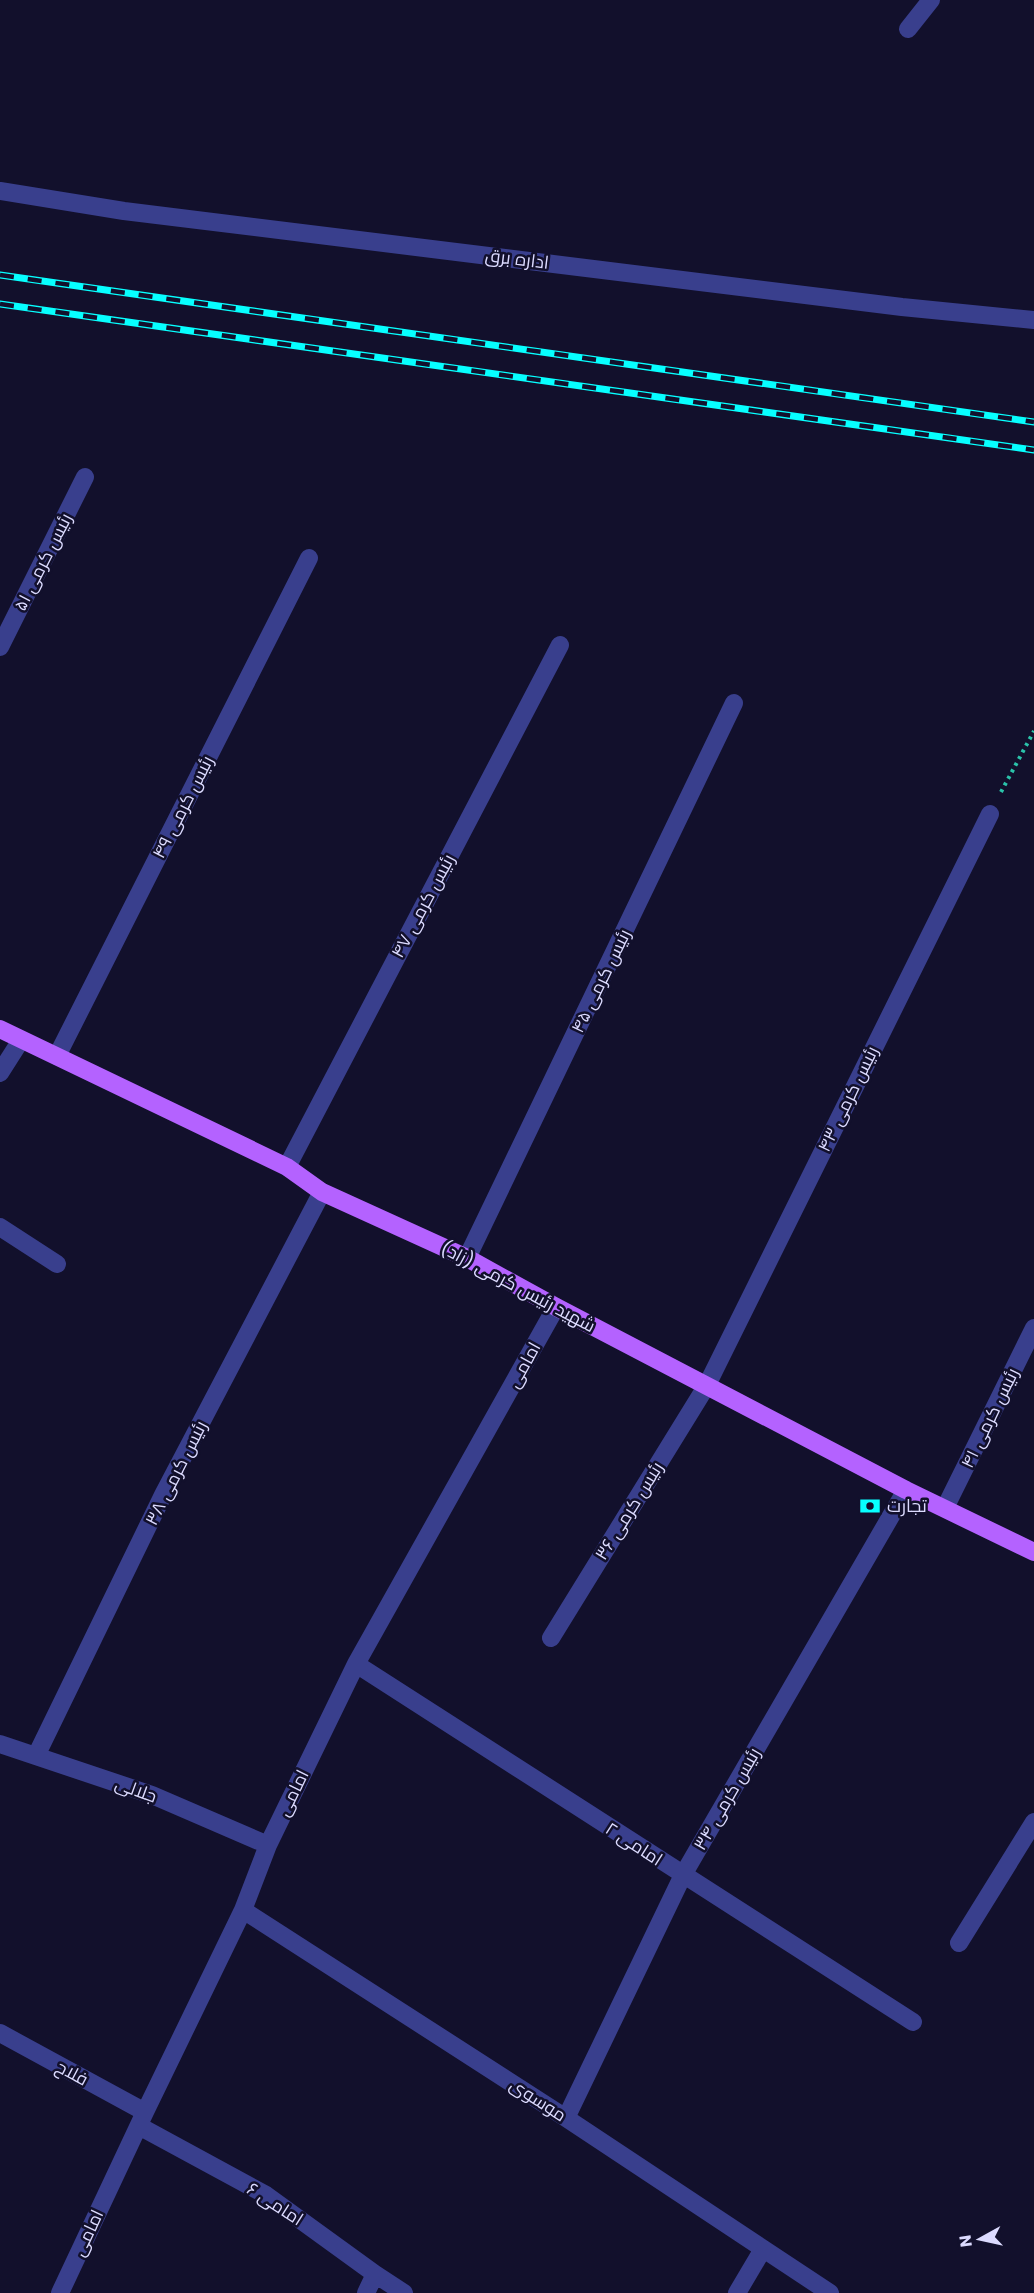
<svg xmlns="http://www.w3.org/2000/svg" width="1034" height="2293" font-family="Poppins,Cairo,sans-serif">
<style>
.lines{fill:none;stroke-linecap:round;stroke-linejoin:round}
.path{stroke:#2bc3aa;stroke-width:4;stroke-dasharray:3 4.5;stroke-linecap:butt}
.minor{stroke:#393f8d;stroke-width:18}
.major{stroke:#b462ff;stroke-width:18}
.rail-casing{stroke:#07ffff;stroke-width:7}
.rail{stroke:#12102c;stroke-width:4.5;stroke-dasharray:14;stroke-linecap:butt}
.labels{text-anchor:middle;stroke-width:5;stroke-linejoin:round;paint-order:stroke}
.street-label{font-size:18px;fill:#dcdbff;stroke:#12102c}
.poi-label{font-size:18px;fill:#dcdbff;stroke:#12102c;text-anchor:start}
</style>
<rect width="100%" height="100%" fill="#12102c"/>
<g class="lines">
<path class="path" d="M 1001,792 L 1034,731"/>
<path class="minor" d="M 908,29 L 931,0
M 0,191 L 124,211 L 902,307 L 1034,320
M 0,647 L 85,477
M 57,1056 L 309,558
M 0,1073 L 21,1040
M 287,1167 L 560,645
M 0,1227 L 57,1264
M 467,1258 L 734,703
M 945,1508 L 1034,1328
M 551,1638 L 707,1385 L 990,814
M 356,1664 L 913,2022
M 0,1744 L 152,1795 L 268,1845
M 36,1756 L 163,1495 L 322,1192
M 243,1910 L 566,2118 L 830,2293
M 959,1943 L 1034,1822
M 0,2033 L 145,2112
M 566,2118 L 683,1875 L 906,1490
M 139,2126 L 266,2195 L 375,2274 L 404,2293
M 60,2293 L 145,2112 L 243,1910 L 268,1845 L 356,1664 L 556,1307
M 366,2293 L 375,2274
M 737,2293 L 763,2249"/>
<path class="major" d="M 0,1029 L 287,1167 L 322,1192 L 467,1258 L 556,1307 L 906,1490 L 1034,1552"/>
<g class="rail-casing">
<path id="rail" d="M 0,275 L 1034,422
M 0,304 L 1034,450"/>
</g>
<use href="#rail" class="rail"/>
</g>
<defs>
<g id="bank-bare" transform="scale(1.62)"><path d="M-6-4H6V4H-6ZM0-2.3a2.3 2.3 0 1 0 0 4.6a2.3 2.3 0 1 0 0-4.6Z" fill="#07ffff" stroke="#12102c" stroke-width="2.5" paint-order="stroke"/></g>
</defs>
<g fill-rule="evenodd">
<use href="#bank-bare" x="870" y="1506"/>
</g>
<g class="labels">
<g class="street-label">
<text transform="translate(517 259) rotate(7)" y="6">اداره برق</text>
<text transform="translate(43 562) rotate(-63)" y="6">رئیس کرمی ۵۱</text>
<text transform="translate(183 807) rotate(-63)" y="6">رئیس کرمی ۴۹</text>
<text transform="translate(423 906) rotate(-62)" y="6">رئیس کرمی ۴۷</text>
<text transform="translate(601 981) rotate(-64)" y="6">رئیس کرمی ۴۵</text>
<text transform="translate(848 1099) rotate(-64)" y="6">رئیس کرمی ۴۳</text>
<text transform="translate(518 1287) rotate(28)" y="6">شهید رئیس کرمی (زاد)</text>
<text transform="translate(524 1365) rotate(-61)" y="6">امامی</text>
<text transform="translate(990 1418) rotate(-64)" y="6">رئیس کرمی ۴۱</text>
<text transform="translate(176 1473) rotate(-63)" y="6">رئیس کرمی ۳۸</text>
<text transform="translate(629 1511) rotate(-58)" y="6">رئیس کرمی ۳۶</text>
<text transform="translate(136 1790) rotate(20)" y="6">جلالی</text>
<text transform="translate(293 1793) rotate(-64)" y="6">امامی</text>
<text transform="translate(727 1799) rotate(-60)" y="6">رئیس کرمی ۳۴</text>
<text transform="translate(634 1844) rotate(33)" y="6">امامی ۲</text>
<text transform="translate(72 2073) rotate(28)" y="6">فلاح</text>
<text transform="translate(538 2100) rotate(33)" y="6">موسوی</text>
<text transform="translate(275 2204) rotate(33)" y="6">امامی ۶</text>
<text transform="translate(88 2233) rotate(-65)" y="6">امامی</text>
</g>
<g class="poi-label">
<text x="887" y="1512">تجارت</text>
</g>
</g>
<g transform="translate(980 2239) rotate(262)" stroke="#12102c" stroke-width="4.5" paint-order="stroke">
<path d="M0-4.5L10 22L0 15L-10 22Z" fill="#dcdbff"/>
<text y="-9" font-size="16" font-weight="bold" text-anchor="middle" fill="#dcdbff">N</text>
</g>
</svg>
